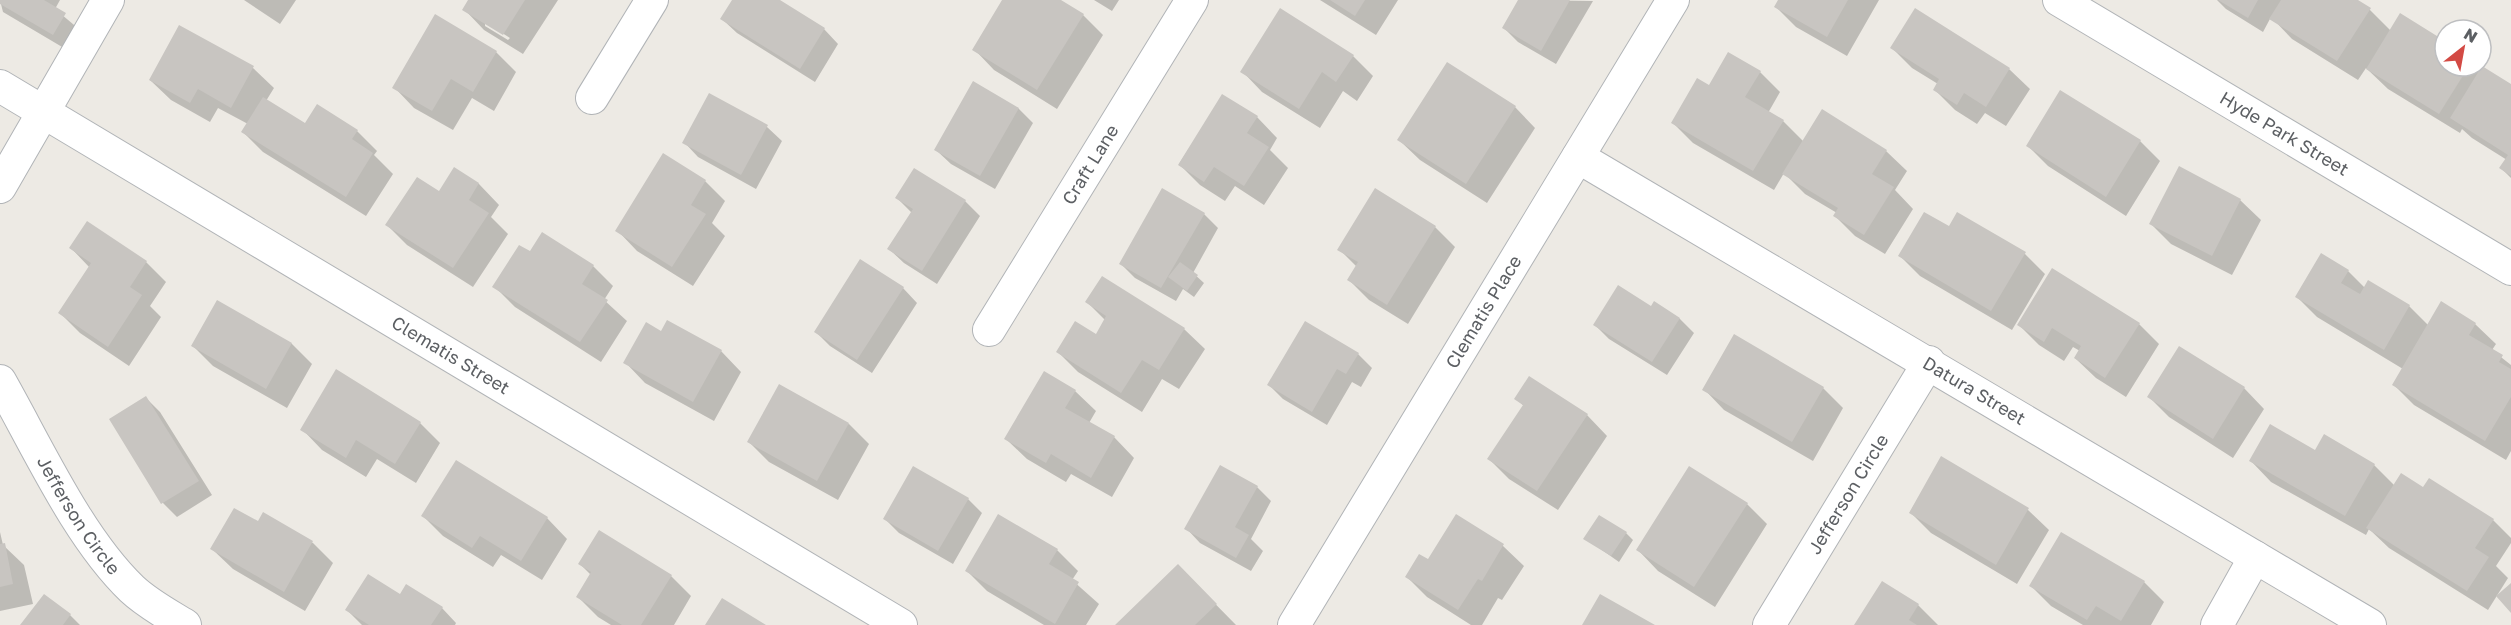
<svg xmlns="http://www.w3.org/2000/svg" width="2511" height="625" font-family="'Golos Text',sans-serif">
<style>
.shadow{fill:#0003;fill-rule:evenodd}
.building{fill:#c8c5c1}
.lines{fill:none;stroke-linecap:round;stroke-linejoin:round}
.street-casing{stroke:#b1b4b7;stroke-width:34}
.street{stroke:#fff;stroke-width:32}
.labels{text-anchor:middle;stroke-width:4.5;stroke-linejoin:round;paint-order:stroke}
.street-label{font-size:18px;fill:#5c5f63;stroke:#fff}
</style>
<rect width="100%" height="100%" fill="#edeae4"/>
<path class="shadow" d="M 0,0 L 60,0 L 55,9 L 86,35 L 74,54 L 3,12 Z
M 244,0 L 296,0 L 280,24 Z
M 470,0 L 558,0 L 523,54 L 484,30 L 464,9 ZM 485,22 L 510,38 L 508,40 L 485,26 Z
M 734,0 L 777,0 L 824,29 L 838,44 L 815,82 L 737,33 L 722,19 Z
M 1004,0 L 1058,0 L 1083,15 L 1103,35 L 1057,109 L 994,70 L 974,49 Z
M 1094,0 L 1119,0 L 1112,11 Z
M 1320,0 L 1398,0 L 1376,35 Z
M 1520,0 L 1593,1 L 1556,64 L 1518,42 L 1504,28 Z
M 1780,0 L 1879,0 L 1847,56 L 1796,27 L 1776,7 Z
M 2217,0 L 2355,0 L 2370,10 L 2391,31 L 2445,43 L 2445,66 L 2479,66 L 2511,86 L 2511,178 L 2501,168 L 2507,160 L 2472,138 L 2462,129 L 2460,133 L 2388,89 L 2366,68 L 2358,80 L 2292,39 L 2271,17 L 2263,32 L 2226,9 Z
M 1916,10 L 2009,69 L 2030,89 L 2006,126 L 1985,113 L 1977,124 L 1955,110 L 1934,89 L 1938,84 L 1912,68 L 1892,48 Z
M 180,27 L 253,68 L 274,88 L 266,101 L 305,125 L 357,131 L 377,151 L 374,155 L 393,174 L 366,216 L 263,152 L 243,132 L 248,124 L 218,108 L 210,122 L 171,100 L 150,80 Z
M 496,52 L 516,72 L 494,111 L 472,98 L 453,130 L 414,108 L 394,87 Z
M 1353,56 L 1373,76 L 1357,101 L 1343,91 L 1320,128 L 1262,92 L 1242,71 Z
M 1447,64 L 1515,107 L 1535,128 L 1487,203 L 1420,160 L 1399,140 Z
M 1760,72 L 1780,92 L 1768,113 L 1783,121 L 1804,142 L 1886,151 L 1907,171 L 1895,190 L 1913,209 L 1885,254 L 1855,236 L 1835,216 L 1837,213 L 1805,194 L 1784,173 L 1774,190 L 1693,143 L 1673,123 L 1709,87 Z
M 974,83 L 1019,109 L 1033,123 L 995,189 L 951,164 L 936,150 Z
M 710,95 L 767,127 L 782,141 L 756,189 L 698,157 L 684,142 Z
M 1223,96 L 1257,117 L 1277,138 L 1270,150 L 1288,168 L 1264,205 L 1235,186 L 1225,201 L 1200,185 L 1179,164 Z
M 2140,141 L 2160,161 L 2126,216 L 2048,166 L 2028,146 Z
M 455,169 L 479,184 L 499,205 L 491,217 L 508,234 L 473,287 L 407,245 L 387,225 L 439,193 Z
M 705,181 L 725,201 L 712,223 L 725,236 L 693,286 L 637,251 L 617,230 Z
M 897,198 L 965,201 L 980,216 L 937,284 L 904,263 L 889,249 L 912,213 Z
M 2240,200 L 2261,220 L 2232,275 L 2171,244 L 2151,224 Z
M 1204,214 L 1218,228 L 1193,273 L 1204,283 L 1194,297 L 1183,289 L 1176,301 L 1135,278 L 1121,264 Z
M 1435,227 L 1455,247 L 1408,324 L 1369,300 L 1349,280 L 1357,267 L 1339,249 Z
M 71,248 L 146,262 L 166,282 L 150,306 L 161,317 L 129,366 L 80,333 L 60,313 L 90,268 Z
M 530,253 L 593,266 L 613,286 L 604,300 L 627,321 L 601,362 L 515,307 L 494,286 Z
M 2025,254 L 2045,274 L 2012,330 L 1920,276 L 1900,256 Z
M 2348,271 L 2365,288 L 2409,306 L 2429,326 L 2475,324 L 2496,344 L 2492,350 L 2511,365 L 2511,451 L 2506,460 L 2414,405 L 2394,385 L 2403,369 L 2317,317 L 2297,297 Z
M 903,288 L 917,303 L 872,373 L 830,346 L 816,332 Z
M 217,302 L 292,344 L 312,364 L 287,408 L 213,366 L 193,346 Z
M 1087,302 L 1184,329 L 1205,349 L 1179,389 L 1162,379 L 1142,412 L 1078,372 L 1058,352 L 1096,336 L 1105,320 Z
M 1655,303 L 1680,319 L 1694,333 L 1667,375 L 1609,339 L 1595,325 L 1651,308 Z
M 2139,324 L 2159,344 L 2126,397 L 2096,378 L 2075,358 L 2080,351 L 2073,347 L 2064,361 L 2039,345 L 2019,325 Z
M 2180,348 L 2244,388 L 2264,409 L 2233,458 L 2169,417 L 2149,397 Z
M 721,351 L 741,372 L 714,421 L 645,383 L 625,362 Z
M 1358,354 L 1372,368 L 1361,387 L 1352,382 L 1327,425 L 1283,399 L 1269,385 Z
M 1823,388 L 1843,408 L 1813,461 L 1724,410 L 1704,389 Z
M 1075,391 L 1096,411 L 1089,423 L 1114,437 L 1134,458 L 1112,497 L 1071,474 L 1066,482 L 1027,459 L 1006,439 Z
M 146,398 L 160,412 L 212,495 L 177,517 L 163,503 Z
M 1516,399 L 1587,415 L 1607,436 L 1558,510 L 1509,479 L 1489,459 L 1524,406 Z
M 420,423 L 440,443 L 416,483 L 377,459 L 366,477 L 322,450 L 302,429 Z
M 849,424 L 869,444 L 838,500 L 769,462 L 749,442 Z
M 2315,452 L 2374,465 L 2395,486 L 2424,489 L 2493,520 L 2511,538 L 2511,543 L 2496,566 L 2508,578 L 2488,610 L 2389,548 L 2369,529 L 2366,535 L 2271,482 L 2251,461 Z
M 1942,458 L 2028,510 L 2049,530 L 2017,584 L 1931,533 L 1910,512 Z
M 1257,487 L 1271,501 L 1251,539 L 1263,551 L 1251,571 L 1200,543 L 1186,528 Z
M 968,499 L 982,513 L 953,564 L 899,533 L 885,519 Z
M 1747,504 L 1767,524 L 1715,607 L 1658,571 L 1638,550 Z
M 263,514 L 313,543 L 333,563 L 305,611 L 233,569 L 212,549 L 258,523 Z
M 423,516 L 547,518 L 567,539 L 542,580 L 501,555 L 493,567 L 443,536 Z
M 999,516 L 1057,550 L 1078,571 L 1072,580 L 1099,604 L 1086,625 L 1044,625 L 987,591 L 967,571 Z
M 1456,516 L 1503,546 L 1524,566 L 1502,600 L 1498,598 L 1482,625 L 1471,625 L 1427,597 L 1407,577 L 1428,561 Z
M 0,532 L 3,545 L 24,565 L 33,604 L 0,611 Z
M 1626,533 L 1633,540 L 1619,562 L 1585,538 Z
M 580,564 L 671,576 L 691,596 L 674,625 L 611,625 L 598,617 L 578,597 L 591,575 Z
M 1178,566 L 1236,625 L 1117,625 Z
M 2144,582 L 2164,602 L 2151,625 L 2083,625 L 2051,606 L 2031,586 Z
M 1882,583 L 1918,605 L 1938,625 L 1856,625 Z
M 45,596 L 70,615 L 80,625 L 22,625 Z
M 400,596 L 442,608 L 456,623 L 455,625 L 362,625 L 347,610 Z"/>
<path class="building" d="M 0,0 L 44,0 L 66,13 L 53,35 L 0,4 Z
M 468,0 L 525,0 L 503,35 L 462,10 Z
M 732,0 L 780,0 L 825,28 L 800,69 L 720,19 Z
M 1002,0 L 1061,0 L 1084,14 L 1037,90 L 972,50 Z
M 1330,0 L 1365,0 L 1355,16 Z
M 1518,0 L 1570,0 L 1541,51 L 1502,28 Z
M 1778,0 L 1848,0 L 1827,37 L 1774,7 Z
M 2218,0 L 2258,0 L 2248,18 Z
M 2281,0 L 2358,0 L 2371,8 L 2337,61 L 2269,19 Z
M 1280,8 L 1354,55 L 1336,82 L 1322,72 L 1299,109 L 1240,72 Z
M 1915,8 L 2010,68 L 1986,107 L 1964,93 L 1957,105 L 1933,90 L 1939,79 L 1890,48 Z
M 2400,13 L 2445,41 L 2445,66 L 2469,66 L 2439,114 L 2366,69 Z
M 435,14 L 497,51 L 473,92 L 451,79 L 432,111 L 392,88 Z
M 179,25 L 254,66 L 231,108 L 198,89 L 190,103 L 149,80 Z
M 1728,52 L 1761,71 L 1745,97 L 1784,120 L 1753,171 L 1671,123 L 1697,78 L 1709,85 Z
M 1447,62 L 1516,106 L 1466,184 L 1397,140 Z
M 2482,66 L 2511,84 L 2511,176 L 2499,168 L 2508,155 L 2450,118 Z
M 973,81 L 1019,108 L 980,176 L 934,150 Z
M 2060,90 L 2141,140 L 2106,197 L 2026,146 Z
M 709,93 L 768,125 L 741,175 L 682,143 Z
M 1222,94 L 1258,116 L 1247,133 L 1269,147 L 1244,186 L 1214,167 L 1204,182 L 1178,165 Z
M 263,97 L 305,123 L 317,104 L 358,130 L 352,139 L 373,153 L 346,197 L 241,132 Z
M 1822,109 L 1887,150 L 1872,174 L 1894,187 L 1864,235 L 1833,216 L 1838,208 L 1782,174 Z
M 663,153 L 706,180 L 691,205 L 706,214 L 672,267 L 615,231 Z
M 2179,166 L 2241,199 L 2212,256 L 2149,224 Z
M 454,167 L 479,183 L 469,200 L 489,213 L 453,268 L 385,225 L 417,177 L 439,191 Z
M 914,168 L 966,200 L 922,271 L 887,249 L 913,209 L 895,198 Z
M 1162,188 L 1205,213 L 1161,288 L 1119,264 Z
M 1375,188 L 1436,226 L 1387,305 L 1347,280 L 1358,262 L 1337,250 Z
M 1924,212 L 1949,226 L 1957,212 L 2026,252 L 1991,311 L 1898,256 Z
M 87,221 L 147,261 L 130,287 L 142,295 L 108,347 L 58,313 L 91,263 L 69,248 Z
M 542,232 L 594,265 L 582,284 L 608,300 L 580,342 L 492,287 L 519,245 L 530,251 Z
M 2321,253 L 2349,270 L 2341,283 L 2360,294 L 2368,280 L 2410,305 L 2384,350 L 2295,297 Z
M 860,259 L 904,287 L 857,360 L 814,332 Z
M 1180,262 L 1198,275 L 1187,291 L 1168,277 Z
M 2052,268 L 2140,323 L 2105,378 L 2074,358 L 2081,346 L 2052,328 L 2044,342 L 2017,325 Z
M 1102,276 L 1185,328 L 1159,370 L 1142,360 L 1121,393 L 1056,352 L 1075,321 L 1096,334 L 1106,316 L 1085,302 Z
M 1618,285 L 1651,306 L 1654,301 L 1680,318 L 1652,362 L 1593,325 Z
M 217,300 L 292,343 L 266,389 L 191,346 Z
M 2441,301 L 2476,323 L 2469,335 L 2503,355 L 2499,362 L 2511,369 L 2511,397 L 2485,441 L 2392,385 Z
M 667,320 L 722,350 L 693,402 L 623,363 L 646,322 L 661,331 Z
M 1305,321 L 1359,353 L 1346,374 L 1337,369 L 1312,412 L 1267,385 Z
M 1734,334 L 1824,387 L 1792,442 L 1702,390 Z
M 2179,346 L 2245,387 L 2213,439 L 2147,397 Z
M 336,369 L 421,422 L 395,464 L 356,440 L 346,458 L 300,430 Z
M 1044,371 L 1076,390 L 1065,408 L 1115,436 L 1091,478 L 1051,454 L 1046,463 L 1004,439 Z
M 1529,376 L 1588,414 L 1537,491 L 1487,459 L 1523,405 L 1514,399 Z
M 779,384 L 849,423 L 817,481 L 747,442 Z
M 146,396 L 199,481 L 161,504 L 109,419 Z
M 2270,424 L 2315,450 L 2324,434 L 2375,464 L 2345,516 L 2249,461 Z
M 1941,456 L 2029,508 L 1996,565 L 1909,513 Z
M 456,460 L 548,517 L 521,561 L 480,536 L 472,548 L 421,516 Z
M 1220,465 L 1258,486 L 1235,527 L 1249,535 L 1236,558 L 1184,529 Z
M 913,466 L 969,498 L 938,551 L 883,519 Z
M 1689,466 L 1748,503 L 1694,587 L 1636,550 Z
M 2401,473 L 2423,487 L 2429,478 L 2494,519 L 2475,548 L 2489,557 L 2467,591 L 2366,528 Z
M 234,508 L 258,521 L 263,512 L 313,541 L 284,592 L 210,549 Z
M 998,514 L 1058,549 L 1049,564 L 1079,582 L 1055,624 L 965,571 Z
M 1456,514 L 1504,544 L 1482,581 L 1478,579 L 1458,610 L 1405,577 L 1419,554 L 1428,559 Z
M 1599,515 L 1627,532 L 1611,556 L 1583,539 Z
M 599,530 L 672,575 L 641,625 L 622,625 L 576,597 L 591,572 L 578,564 Z
M 2061,532 L 2145,581 L 2121,621 L 2096,606 L 2087,620 L 2029,586 Z
M 5,543 L 13,584 L 0,587 L 0,544 Z
M 1178,564 L 1217,604 L 1195,625 L 1115,625 Z
M 368,574 L 400,594 L 406,584 L 443,607 L 431,625 L 369,625 L 345,610 Z
M 1882,581 L 1919,604 L 1909,620 L 1917,625 L 1854,625 Z
M 2511,583 L 2511,613 L 2496,596 Z
M 44,594 L 71,614 L 63,625 L 20,625 Z
M 1600,594 L 1655,625 L 1582,625 Z
M 722,598 L 766,625 L 705,625 Z"/>
<g class="lines">
<g class="street-casing">
<g id="street">
<path id="s1" d="M 2059,0 L 2511,269"/>
<path id="s2" d="M 0,86 L 901,625"/>
<path d="M 592,98 L 652,0"/>
<path id="s3" d="M 1578,157 L 2370,625"/>
<path d="M 0,187 L 108,0"/>
<path id="s4" d="M 989,330 L 1192,0"/>
<path id="s5" d="M 0,381 C 38,448 78,537 132,589 C 148,604 167,614 185,625"/>
<path id="s6" d="M 1294,625 L 1673,0"/>
<path id="s7" d="M 1769,625 L 1929,362"/>
<path d="M 2217,625 L 2255,557"/>
</g>
</g>
<use href="#street" class="street"/>
</g>
<g class="labels">
<g class="street-label">
<text dy="6" stroke="none"><textPath href="#s1" startOffset="262">Hyde Park Street</textPath></text>
<text dy="6" stroke="none"><textPath href="#s4" startOffset="194">Craft Lane</textPath></text>
<text dy="6" stroke="none"><textPath href="#s6" startOffset="366">Clematis Place</textPath></text>
<text dy="6" stroke="none"><textPath href="#s2" startOffset="525">Clematis Street</textPath></text>
<text dy="6" stroke="none"><textPath href="#s3" startOffset="460">Datura Street</textPath></text>
<text dy="6" stroke="none"><textPath href="#s7" startOffset="153">Jefferson Circle</textPath></text>
<text dy="6" stroke="none"><textPath href="#s5" startOffset="156">Jefferson Circle</textPath></text>
</g>
</g>
<g transform="translate(2463 48) rotate(31)"><circle r="28" fill="#ffffff" stroke="#bebfc1" stroke-width="1.5"/>
<path d="M0-4.5L10 22L0 15L-10 22Z" fill="#d34a44"/>
<text y="-9" font-size="16" font-weight="bold" text-anchor="middle" fill="#5c5f63">N</text>
</g>
</svg>
